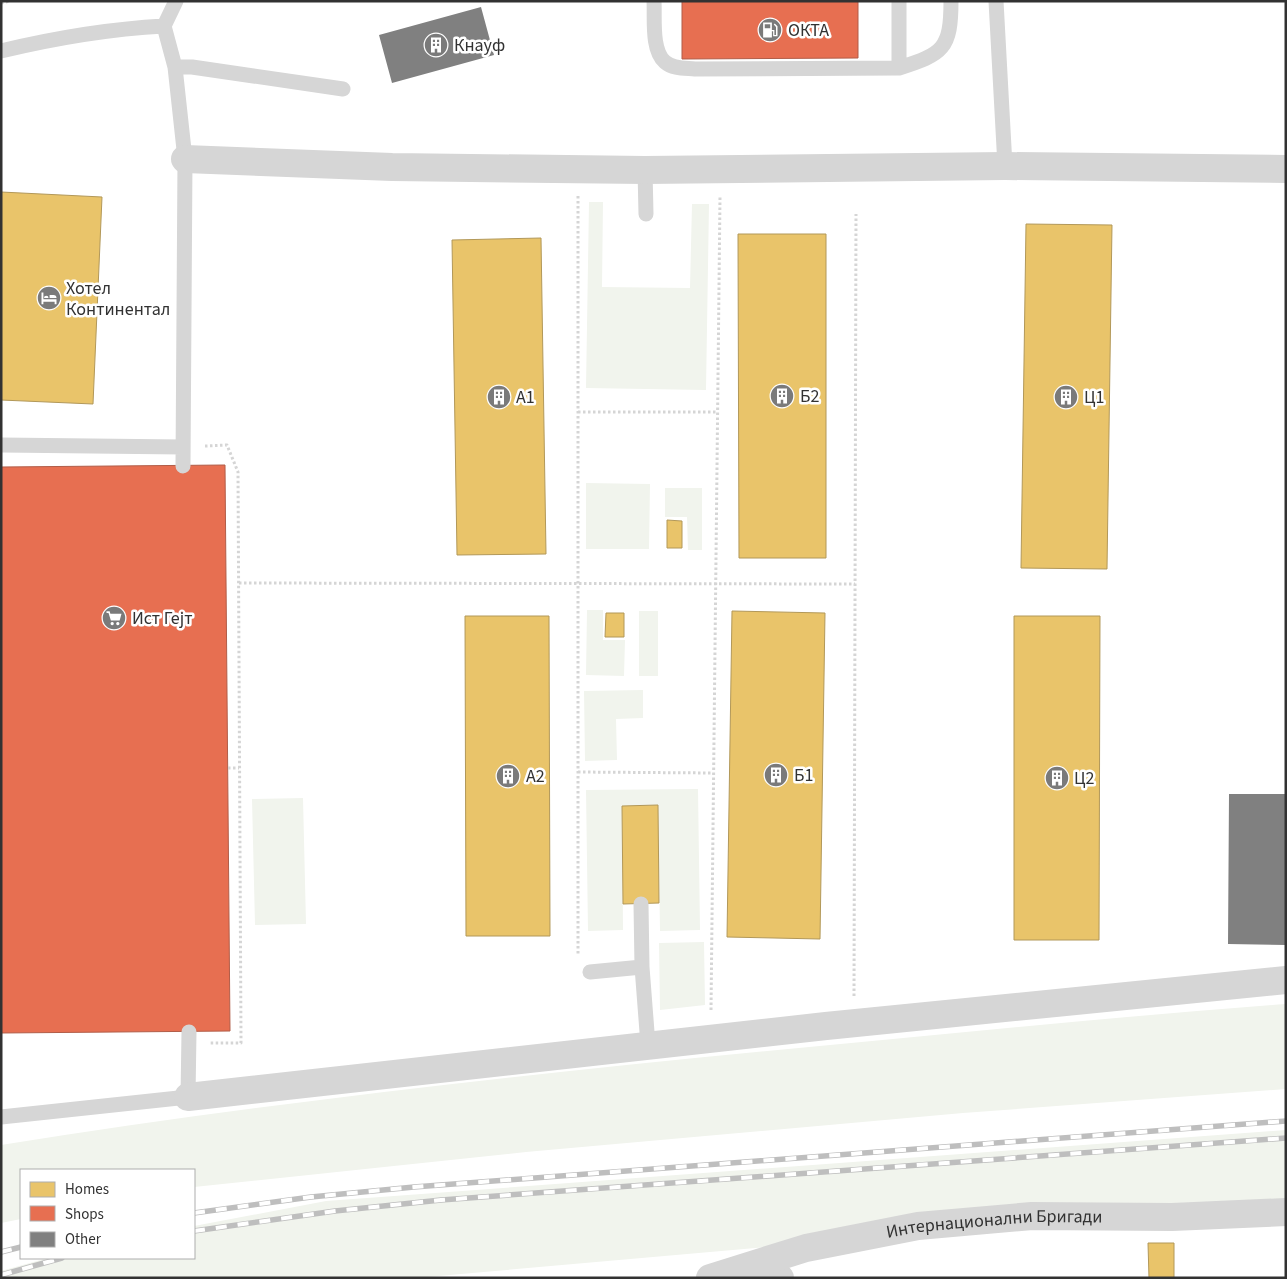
<svg xmlns="http://www.w3.org/2000/svg" width="1287" height="1279" font-family="'Source Sans 3',sans-serif">
<style>
.green{fill:#f1f4ed}
.homes{fill:#e9c46a;stroke:#b29859}
.shops{fill:#e76f51;stroke:#b15d48}
.building{fill:#808080}
.lines{fill:none;stroke-linecap:round;stroke-linejoin:round}
.path{stroke:#d5d5d5;stroke-width:3;stroke-dasharray:2.5 2.5;stroke-linecap:butt}
.service{stroke:#d6d6d6;stroke-width:15}
.minor{stroke:#d6d6d6;stroke-width:28}
.tertiary{stroke:#d6d6d6;stroke-width:28}
.rail-casing{stroke:#bebebe;stroke-width:5.5}
.rail{stroke:#fff;stroke-width:4;stroke-dasharray:11;stroke-linecap:butt}
.labels{text-anchor:middle;stroke-width:5;stroke-linejoin:round;paint-order:stroke}
.poi-label{font-size:18px;fill:#323232;stroke:#fff;text-anchor:start}
.street-label{font-size:18px;fill:#323232;stroke:#fff}
</style>
<rect width="100%" height="100%" fill="#fff"/>
<path class="green" d="M 589,202 L 603,202 L 602,287 L 690,288 L 692,204 L 709,204 L 706,390 L 586,388 Z
M 586,483 L 650,484 L 649,549 L 586,549 Z
M 665,488 L 702,488 L 702,550 L 688,550 L 687,517 L 665,517 Z
M 587,610 L 603,610 L 603,640 L 625,640 L 624,676 L 586,675 Z
M 639,611 L 658,611 L 658,676 L 639,676 Z
M 643,690 L 643,718 L 616,719 L 617,760 L 585,761 L 584,691 Z
M 698,789 L 700,930 L 660,931 L 658,805 L 622,806 L 623,930 L 588,931 L 586,790 Z
M 303,798 L 306,924 L 255,925 L 252,799 Z
M 704,942 L 705,1005 L 660,1010 L 659,943 Z
M 1286,1004 L 1286,1089 L 963,1113 L 526,1152 L 194,1187 L 194,1170 L 21,1170 L 21,1219 L 1,1223 L 1,1145 C 290,1099 581,1068 872,1041 C 1010,1028 1148,1014 1286,1004 Z
M 1286,1130 L 1286,1201 L 416,1278 L 1,1278 L 1,1271 L 48,1258 L 194,1258 L 194,1226 L 326,1201 Z"/>
<path class="homes" d="M 1,192 L 102,197 L 93,404 L 1,400 Z
M 1026,224 L 1112,225 L 1107,569 L 1021,568 Z
M 738,234 L 826,234 L 826,558 L 739,558 Z
M 541,238 L 546,554 L 457,555 L 452,240 Z
M 667,520 L 682,521 L 682,548 L 667,548 Z
M 732,611 L 825,613 L 820,939 L 727,937 Z
M 606,613 L 624,613 L 624,637 L 605,637 Z
M 465,616 L 549,616 L 550,936 L 466,936 Z
M 1014,616 L 1100,616 L 1099,940 L 1014,940 Z
M 658,805 L 659,903 L 623,904 L 622,806 Z
M 1148,1243 L 1174,1243 L 1174,1278 L 1149,1278 Z"/>
<path class="shops" d="M 682,1 L 858,1 L 858,58 L 682,59 Z
M 225,465 L 230,1031 L 1,1033 L 1,467 Z"/>
<path class="building" d="M 481,7 L 494,55 L 392,83 L 379,35 Z
M 1229,794 L 1286,794 L 1286,945 L 1228,944 Z"/>
<g class="lines">
<path class="path" d="M 1,3 L 10,1
M 578,196 L 578,955
M 578,412 L 717,412
M 205,446 L 227,445 L 238,472 L 241,1043 L 210,1043
M 239,583 L 855,584
M 228,768 L 239,768
M 578,772 L 713,773
M 854,996 L 856,214
M 711,1010 L 720,196"/>
<path class="service" d="M 176,1 L 164,26 L 175,67 L 185,159 L 183,466
M 654,1 C 655,18 651,50 665,62 C 673,69 685,68 695,69 L 899,68 C 943,54 951,49 951,1
M 996,1 L 1005,166
M 1,51 C 55,38 109,29 164,26
M 175,67 L 192,67 L 343,89
M 899,68 L 899,1
M 645,170 L 646,214
M 1,445 L 183,447
M 641,904 L 642,967
M 590,972 L 642,967 L 648,1045
M 1,1117 L 188,1097 L 189,1032"/>
<path class="minor" d="M 185,159 L 392,167 L 645,170 L 1005,166 L 1286,169
M 188,1097 L 826,1026 L 1286,980
M 765,1262 L 780,1278"/>
<path class="tertiary" id="s1" d="M 710,1278 L 806,1248 L 918,1226 L 1032,1216 L 1172,1217 L 1286,1212"/>
<g class="rail-casing">
<path id="rail" d="M 194,1213 L 311,1197 L 414,1187 L 1286,1121
M 194,1231 L 335,1211 L 441,1200 L 1286,1138
M 1,1252 L 21,1247
M 1,1275 L 62,1258"/>
</g>
<use href="#rail" class="rail"/>
</g>
<defs>
<g id="fuel-disc" transform="scale(1.25)"><circle r="9.5" fill="#7a7a7a" stroke="#fff"/><path d="M-5.5-6h7V0h2V4h1.3V-2.5L3-4.5l.8-.8L6-3V5H2.5V1h-1V6h-7ZM-4.2-4.7v3.2H.2V-4.7Z" fill="#fff"/></g>
<g id="building-disc" transform="scale(1.25)"><circle r="9.5" fill="#7a7a7a" stroke="#fff"/><path d="M-4-6H4V6H1V3H-1V6H-4ZM-2.5-4.3h1.7v1.8h-1.7ZM.8-4.3h1.7v1.8H.8ZM-2.5-1h1.7V.8h-1.7ZM.8-1h1.7V.8H.8Z" fill="#fff"/></g>
<g id="hotel-disc" transform="scale(1.25)"><circle r="9.5" fill="#7a7a7a" stroke="#fff"/><path d="M-6-4.5h1.5V1H6V5H4.5V3h-9V5H-6ZM-4 0a1.8 1.8 0 1 1 3.6 0ZM.5 0V-2.5h3Q6-2.5 6 0Z" fill="#fff"/></g>
<g id="supermarket-disc" transform="scale(1.25)"><circle r="9.5" fill="#7a7a7a" stroke="#fff"/><path d="M-6-5.5h2.5l.6 2H6L4.5 2H-2.5L-4.4-4H-6ZM-1.5 3.2a1.3 1.3 0 1 0 .1 0ZM3 3.2a1.3 1.3 0 1 0 .1 0Z" fill="#fff"/></g>
</defs>
<g fill-rule="evenodd">
<use href="#fuel-disc" x="770" y="30"/>
<use href="#building-disc" x="436" y="45"/>
<use href="#hotel-disc" x="49" y="298"/>
<use href="#building-disc" x="782" y="396"/>
<use href="#building-disc" x="499" y="397"/>
<use href="#building-disc" x="1066" y="397"/>
<use href="#supermarket-disc" x="114" y="618"/>
<use href="#building-disc" x="776" y="775"/>
<use href="#building-disc" x="508" y="776"/>
<use href="#building-disc" x="1057" y="778"/>
</g>
<g class="labels">
<g class="poi-label">
<text x="788" y="36">ОКТА</text>
<text x="454" y="51">Кнауф</text>
<text x="66" y="294">Хотел<tspan x="66" dy="21">Континентал</tspan></text>
<text x="800" y="402">Б2</text>
<text x="516" y="403">А1</text>
<text x="1084" y="403">Ц1</text>
<text x="132" y="624">Ист Гејт</text>
<text x="794" y="781">Б1</text>
<text x="526" y="782">А2</text>
<text x="1074" y="784">Ц2</text>
</g>
<g class="street-label">
<text dy="6" stroke="none"><textPath href="#s1" startOffset="291">Интернационални Бригади</textPath></text>
</g>
</g>
<rect width="1287" height="1279" fill="none" stroke="#323232" stroke-width="5"/>
<rect x="20" y="1169" width="175" height="90" fill="#ffffff" stroke="#adadad"/>
<rect x="30" y="1182" width="25" height="15" fill="#e9c46a" stroke="#adadad"/>
<text x="65" y="1194" font-size="15" fill="#323232">Homes</text>
<rect x="30" y="1206" width="25" height="15" fill="#e76f51" stroke="#adadad"/>
<text x="65" y="1219" font-size="15" fill="#323232">Shops</text>
<rect x="30" y="1232" width="25" height="15" fill="#808080" stroke="#adadad"/>
<text x="65" y="1244" font-size="15" fill="#323232">Other</text>
</svg>
